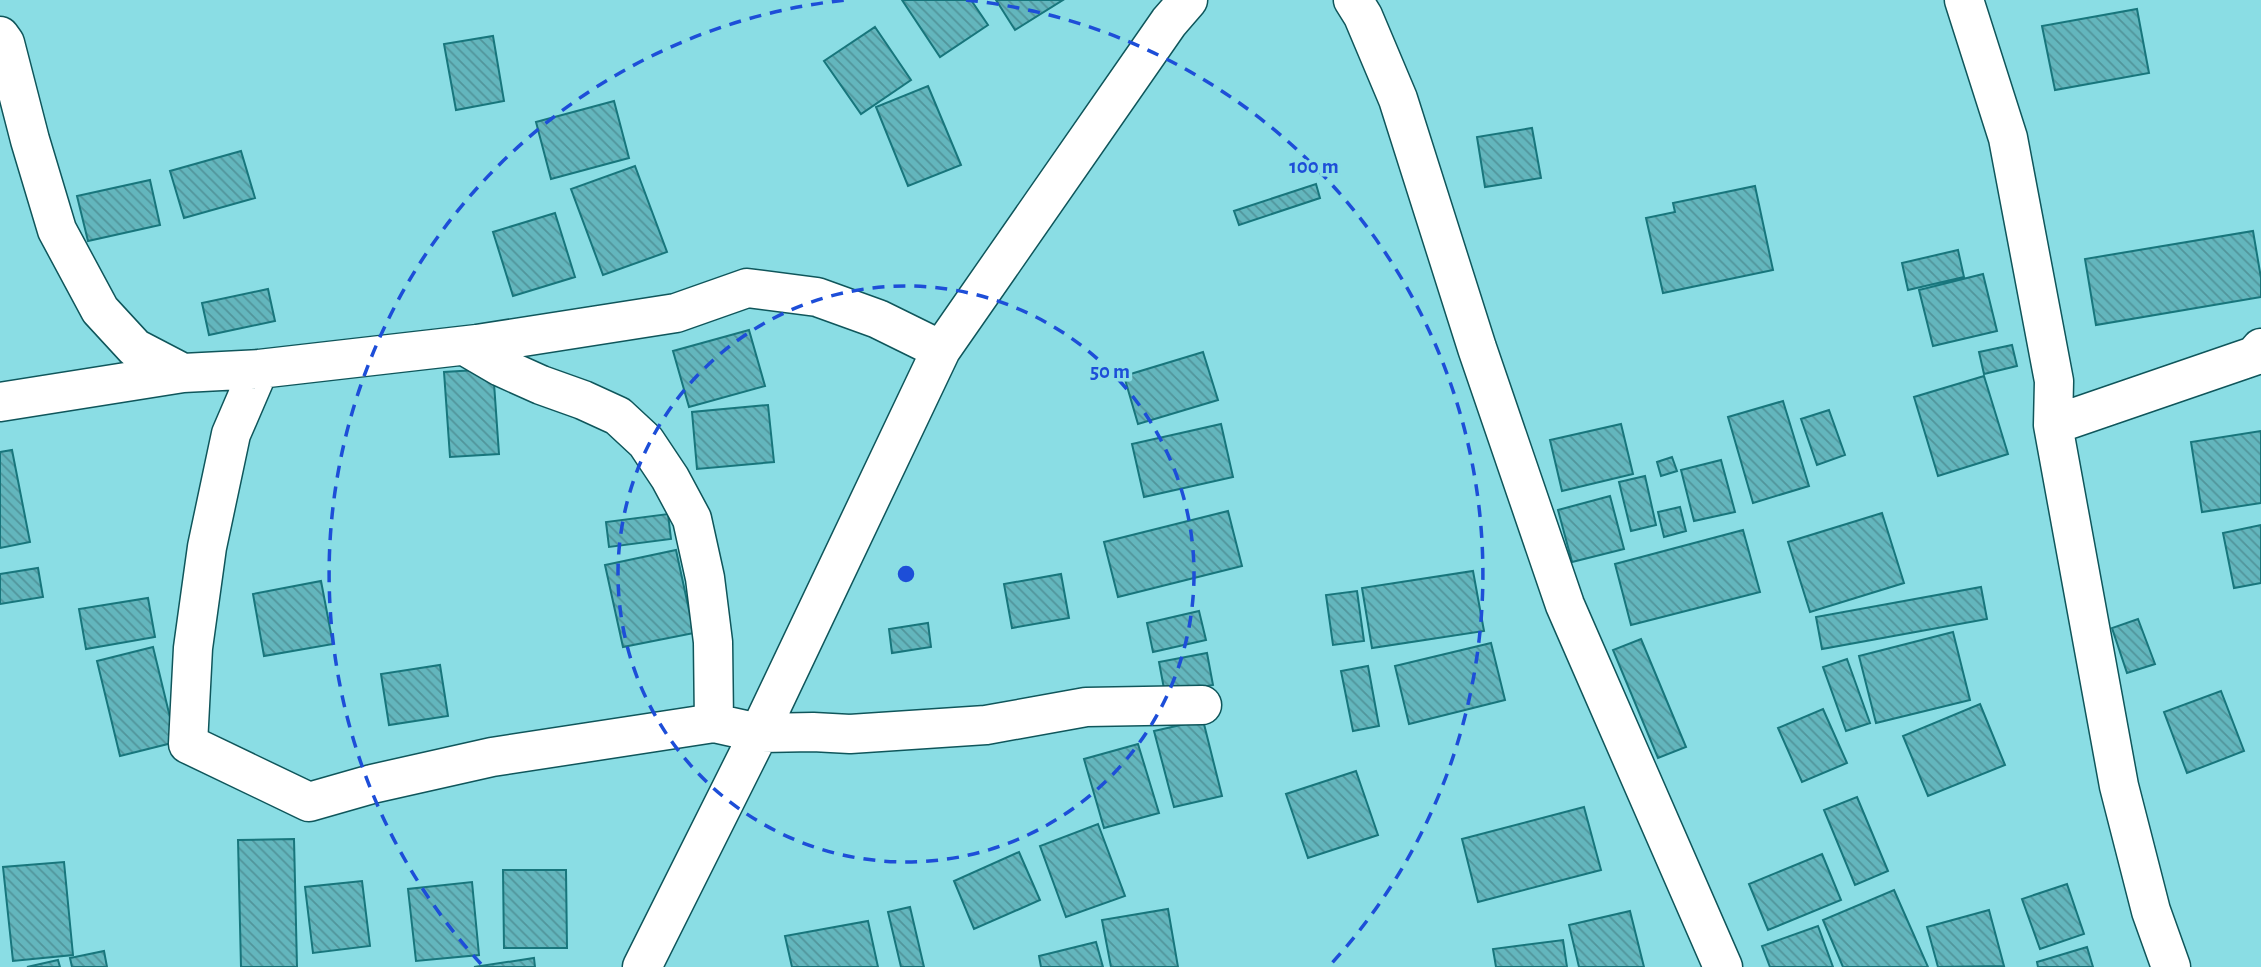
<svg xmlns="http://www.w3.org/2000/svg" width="2261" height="967" font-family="'Alegreya Sans',sans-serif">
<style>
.building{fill:url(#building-back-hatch);stroke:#18767c;stroke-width:2}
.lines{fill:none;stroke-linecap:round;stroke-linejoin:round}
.minor-casing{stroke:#0f565b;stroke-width:41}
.minor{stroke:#fff;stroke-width:38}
.ring{fill:none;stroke:#1d4ed8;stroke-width:3.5;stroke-dasharray:12 9}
.centre{fill:#1d4ed8;stroke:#8adde4;stroke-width:3.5}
.ring-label{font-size:21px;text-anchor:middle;font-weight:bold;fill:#1d4ed8;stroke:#8adde4;stroke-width:7;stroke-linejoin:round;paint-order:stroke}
</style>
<defs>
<pattern id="building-back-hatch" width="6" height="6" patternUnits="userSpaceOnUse" patternTransform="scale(1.75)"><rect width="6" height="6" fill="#63b6bd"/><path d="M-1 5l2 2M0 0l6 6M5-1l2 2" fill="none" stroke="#51959b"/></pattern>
</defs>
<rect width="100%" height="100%" fill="#8adde4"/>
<path class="building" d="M 902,0 L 971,0 L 988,25 L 940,57 Z
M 996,0 L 1063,0 L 1015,30 Z
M 2137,9 L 2149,73 L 2055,90 L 2042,26 Z
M 875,27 L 911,80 L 861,114 L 824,61 Z
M 493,36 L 504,101 L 456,110 L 444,44 Z
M 928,86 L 961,165 L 908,186 L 876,107 Z
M 614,101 L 629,158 L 551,179 L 536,122 Z
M 1532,128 L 1541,178 L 1485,187 L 1477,137 Z
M 241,151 L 255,198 L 184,218 L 170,171 Z
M 635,166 L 667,252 L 603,275 L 571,189 Z
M 150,180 L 160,225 L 88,241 L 77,196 Z
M 1316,184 L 1320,198 L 1239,225 L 1234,211 Z
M 1755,186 L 1773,270 L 1663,293 L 1646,218 L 1675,212 L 1673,203 Z
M 555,213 L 575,277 L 513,296 L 493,232 Z
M 2253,231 L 2261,278 L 2261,297 L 2096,325 L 2085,259 Z
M 1958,250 L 1964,277 L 1908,290 L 1902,263 Z
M 1983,274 L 1997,331 L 1933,346 L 1919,290 Z
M 268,289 L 275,321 L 209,335 L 202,303 Z
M 749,330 L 765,386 L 689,407 L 673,351 Z
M 2012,345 L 2017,366 L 1984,374 L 1979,352 Z
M 1203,352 L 1218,400 L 1138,424 L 1124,376 Z
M 493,369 L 499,454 L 450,457 L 444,372 Z
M 1984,376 L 2008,454 L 1938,476 L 1914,397 Z
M 1783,401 L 1809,486 L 1753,503 L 1728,417 Z
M 768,405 L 774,462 L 697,469 L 692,412 Z
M 1829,410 L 1845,455 L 1817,465 L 1801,419 Z
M 1221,424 L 1233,477 L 1144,497 L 1132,444 Z
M 1621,424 L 1633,474 L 1562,491 L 1550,440 Z
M 2261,431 L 2261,503 L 2202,512 L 2191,442 Z
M 12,450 L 30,542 L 0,548 L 0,452 Z
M 1672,457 L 1677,471 L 1661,476 L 1657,462 Z
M 1721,460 L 1735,512 L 1694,521 L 1681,470 Z
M 1645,476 L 1656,525 L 1631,531 L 1619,482 Z
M 1610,496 L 1624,549 L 1572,562 L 1558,510 Z
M 1680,507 L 1686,531 L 1664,537 L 1658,512 Z
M 1228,511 L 1242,566 L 1118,597 L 1104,542 Z
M 1882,513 L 1904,583 L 1810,612 L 1788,542 Z
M 668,514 L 671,539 L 609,547 L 606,522 Z
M 2261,525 L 2261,583 L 2234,588 L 2223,533 Z
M 1743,530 L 1760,592 L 1631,625 L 1615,564 Z
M 676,550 L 694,633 L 623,647 L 605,565 Z
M 38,568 L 43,597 L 0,604 L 0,574 Z
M 1473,571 L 1484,631 L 1372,648 L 1362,588 Z
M 1061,574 L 1069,618 L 1012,628 L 1004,584 Z
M 321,581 L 333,644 L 264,656 L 253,594 Z
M 1981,587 L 1987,619 L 1822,649 L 1816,617 Z
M 1357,591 L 1364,641 L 1333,645 L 1326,595 Z
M 148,598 L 155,637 L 86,649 L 79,609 Z
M 1199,611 L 1206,640 L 1153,652 L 1147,623 Z
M 2138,619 L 2155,664 L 2127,673 L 2112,628 Z
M 928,623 L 931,647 L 892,653 L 889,629 Z
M 1953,632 L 1970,700 L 1876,723 L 1859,656 Z
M 1641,639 L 1686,747 L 1658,758 L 1613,650 Z
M 1491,643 L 1505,700 L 1409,724 L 1395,666 Z
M 153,647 L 176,742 L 120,756 L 97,661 Z
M 1207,653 L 1213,685 L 1165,694 L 1159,662 Z
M 1847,659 L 1870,723 L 1846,731 L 1823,667 Z
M 440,665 L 448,716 L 389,725 L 381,674 Z
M 1368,666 L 1379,726 L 1353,731 L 1341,671 Z
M 2221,691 L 2244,751 L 2187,773 L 2164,712 Z
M 1980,704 L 2005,765 L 1928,796 L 1903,736 Z
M 1823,709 L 1847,763 L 1802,782 L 1778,728 Z
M 1203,720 L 1222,796 L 1174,807 L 1154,731 Z
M 1138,744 L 1159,813 L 1104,828 L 1084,759 Z
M 1356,771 L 1378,835 L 1308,858 L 1286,794 Z
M 1857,797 L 1888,871 L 1855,885 L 1824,810 Z
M 1584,807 L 1601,870 L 1478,902 L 1462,839 Z
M 1098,824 L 1125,896 L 1066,917 L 1040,846 Z
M 294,839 L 297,967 L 241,967 L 238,840 Z
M 1019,852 L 1040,900 L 974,929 L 954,881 Z
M 1822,854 L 1841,900 L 1768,930 L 1749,884 Z
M 64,862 L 73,955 L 13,961 L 3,867 Z
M 503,870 L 566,870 L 567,948 L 504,948 Z
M 362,881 L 370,946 L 313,953 L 305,887 Z
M 472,882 L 479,955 L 416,961 L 408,889 Z
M 2067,884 L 2084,934 L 2040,949 L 2022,899 Z
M 1894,890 L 1928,967 L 1843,967 L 1823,920 Z
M 910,907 L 924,967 L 901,967 L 888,912 Z
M 1168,909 L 1178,967 L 1111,967 L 1102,920 Z
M 1989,910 L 2004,966 L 1938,967 L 1927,927 Z
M 1630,911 L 1644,967 L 1579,967 L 1569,925 Z
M 868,921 L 878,967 L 792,967 L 785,936 Z
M 1818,926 L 1833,967 L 1770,967 L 1762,946 Z
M 1563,940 L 1567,967 L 1496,967 L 1493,949 Z
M 1096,942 L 1103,967 L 1041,967 L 1039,956 Z
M 2087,947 L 2093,967 L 2038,967 L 2037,962 Z
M 104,951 L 107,967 L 72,967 L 70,958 Z
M 534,958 L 535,967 L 474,967 Z
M 58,960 L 60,967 L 27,967 Z"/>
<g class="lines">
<g class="minor-casing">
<path id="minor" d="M 1353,0 L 1363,16 L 1398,99 L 1477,348 L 1565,605 L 1723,967
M 1964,0 L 2008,138 L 2054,381 L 2053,425 L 2119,786 L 2151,911 L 2171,967
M 0,36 L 5,43 L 30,140 L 57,230 L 100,310 L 135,348 L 183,373
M 465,346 L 501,367 L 541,385 L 583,400 L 618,416 L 646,442 L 670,478 L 692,519 L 705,578 L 713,642 L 714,723
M 259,369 L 231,434 L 207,547 L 193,648 L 188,744 L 309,802 L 372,784 L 492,757 L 714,723 L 759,733 L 813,732 L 850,734 L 986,725 L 1086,707 L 1202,705
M 0,402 L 183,373 L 259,369 L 477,344 L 676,313 L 747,288 L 817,297 L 878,319 L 941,350
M 2053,425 L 2254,356 L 2261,348
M 642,967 L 759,733 L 941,350 L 1169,22 L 1188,0"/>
</g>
<use href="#minor" class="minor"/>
</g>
<g class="ring">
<circle cx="906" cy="574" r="288"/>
<path d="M481 964A577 577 0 0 1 846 0M966 0A577 577 0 0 1 1331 964"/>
</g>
<circle cx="906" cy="574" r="10" class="centre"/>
<g class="ring-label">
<text x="1314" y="173">100 m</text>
<text x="1110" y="378">50 m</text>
</g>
</svg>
